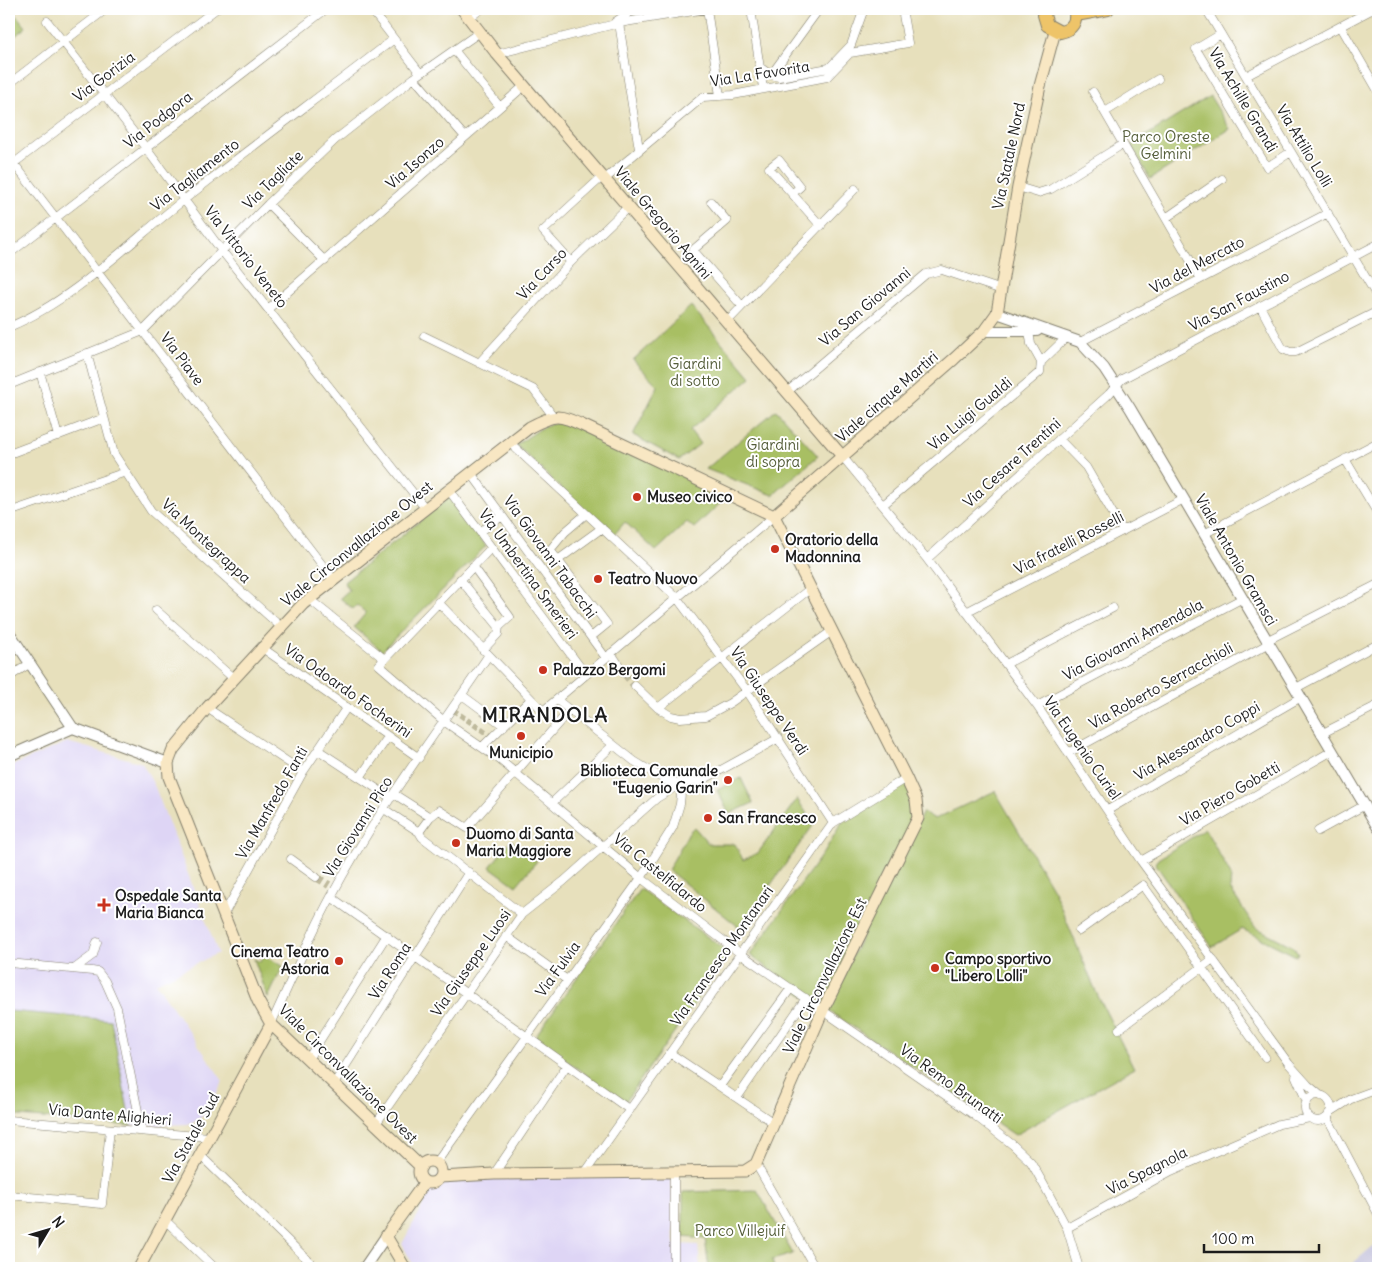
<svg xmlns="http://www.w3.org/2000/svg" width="1387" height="1277" font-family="Delius,sans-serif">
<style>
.built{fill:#ded5f5}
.industrial{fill:#c3c1db}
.green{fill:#a8bf64;stroke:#626e40}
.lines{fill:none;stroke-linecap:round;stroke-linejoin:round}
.pedestrian-tunnel{stroke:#beb99c;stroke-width:5.5;stroke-dasharray:5.5 3;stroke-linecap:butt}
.minor-tunnel{stroke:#beb99c;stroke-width:8;stroke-dasharray:8 4;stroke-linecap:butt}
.minor-casing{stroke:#827e6c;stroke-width:9}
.tertiary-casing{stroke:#827e6c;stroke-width:12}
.secondary-casing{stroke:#827e6c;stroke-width:13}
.primary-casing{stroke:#827e6c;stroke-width:14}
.minor{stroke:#fff;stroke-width:8}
.tertiary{stroke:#fff;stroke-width:10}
.secondary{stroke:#f8e7c3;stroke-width:11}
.primary{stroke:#eec469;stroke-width:12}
.poi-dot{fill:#c8321e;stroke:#fff;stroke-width:2}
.labels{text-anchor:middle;stroke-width:4;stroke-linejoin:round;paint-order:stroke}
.street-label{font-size:15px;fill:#1c1c1c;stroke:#fff}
.park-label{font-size:15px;fill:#545d39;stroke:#fff}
.poi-label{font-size:15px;font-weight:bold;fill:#1c1c1c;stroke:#fff;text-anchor:start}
.district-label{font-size:20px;font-weight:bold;letter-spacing:1px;fill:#1c1c1c;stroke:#fff}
</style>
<rect width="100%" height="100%" fill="#fff"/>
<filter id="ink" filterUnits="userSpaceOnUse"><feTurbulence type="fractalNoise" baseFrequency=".02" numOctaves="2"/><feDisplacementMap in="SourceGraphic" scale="10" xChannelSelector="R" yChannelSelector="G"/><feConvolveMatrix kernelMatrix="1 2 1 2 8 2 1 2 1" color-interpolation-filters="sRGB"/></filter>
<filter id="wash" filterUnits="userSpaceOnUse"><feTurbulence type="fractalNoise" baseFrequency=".0096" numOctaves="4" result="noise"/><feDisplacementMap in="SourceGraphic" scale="20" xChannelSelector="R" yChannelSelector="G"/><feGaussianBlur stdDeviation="1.12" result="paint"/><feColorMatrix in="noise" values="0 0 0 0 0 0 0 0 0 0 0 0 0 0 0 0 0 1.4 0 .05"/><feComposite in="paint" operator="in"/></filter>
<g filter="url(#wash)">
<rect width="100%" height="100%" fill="#e7e0bc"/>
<path class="built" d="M 67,742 L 142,763 L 155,787 L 218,953 L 156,983 L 223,1081 L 207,1113 L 191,1124 L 131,1126 L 111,1020 L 9,1011 L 9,767 Z
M 671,1173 L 674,1244 L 698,1245 L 700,1268 L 415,1268 L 402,1244 L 439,1175 Z"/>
<path class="industrial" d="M 1378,1242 L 1378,1268 L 1347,1268 Z"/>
<path class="green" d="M 9,9 L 11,9 L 26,27 L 9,41 Z
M 1210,96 L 1230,129 L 1150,179 L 1131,145 Z
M 691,306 L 751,377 L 690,430 L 700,444 L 679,460 L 633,435 L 658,386 L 633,360 Z
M 776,410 L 818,456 L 773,495 L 706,469 Z
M 555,423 L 567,423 L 729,495 L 694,528 L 687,522 L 656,551 L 625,522 L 612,537 L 516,445 L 543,427 Z
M 450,497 L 486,546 L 382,651 L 354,627 L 366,613 L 357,605 L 353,609 L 340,598 L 349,590 L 344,582 Z
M 741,778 L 753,803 L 729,814 L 717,790 Z
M 906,778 L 918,818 L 823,1010 L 750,955 L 826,849 L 842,822 Z
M 995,791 L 1054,891 L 1097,994 L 1134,1068 L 1015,1135 L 826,1009 L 923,812 L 935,819 Z
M 797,799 L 814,824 L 740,928 L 668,870 L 689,832 L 694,827 L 709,844 L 735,844 L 743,860 L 758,853 Z
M 1205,829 L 1231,875 L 1230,889 L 1255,927 L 1292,946 L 1298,952 L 1296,956 L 1242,929 L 1212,947 L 1155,863 L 1158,859 Z
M 511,840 L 537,861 L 516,886 L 490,867 Z
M 640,889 L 730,953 L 625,1102 L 534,1038 Z
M 264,956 L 283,966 L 268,998 L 254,959 L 260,962 Z
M 9,1011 L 111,1020 L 131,1126 L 9,1115 Z
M 757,1190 L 793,1254 L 772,1260 L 774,1268 L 709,1268 L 705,1239 L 683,1237 L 683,1192 Z"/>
</g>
<g filter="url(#ink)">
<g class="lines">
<path class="pedestrian-tunnel" d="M 453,710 L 492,737"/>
<path class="minor-tunnel" d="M 624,673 L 635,686
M 316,877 L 329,885"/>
<g class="minor-casing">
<path id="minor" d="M 371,9 L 420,73
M 707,9 L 720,96
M 751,9 L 763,88
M 1206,9 L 1378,298
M 469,18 L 481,9
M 47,21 L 145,147 L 222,251 L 425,508
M 615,22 L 634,9
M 619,23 L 639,149
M 1341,27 L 1378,91
M 1221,34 L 1196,49 L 1267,167 L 1291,152
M 454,50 L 500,107
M 497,54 L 619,23 L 706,9
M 761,68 L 771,75 L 819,9
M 771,75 L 779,77 L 829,68 L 851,45 L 864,9
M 1246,76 L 1373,9
M 414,78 L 465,137
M 9,84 L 106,9
M 1093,92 L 1201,279
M 1105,112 L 1158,79
M 9,157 L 333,579
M 9,167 L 216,9
M 605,179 L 703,97 L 733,95 L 827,77 L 850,53 L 908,43 L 902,9
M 1018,187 L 1038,193 L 1051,189 L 1123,144
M 793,193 L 800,187 L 779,160 L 769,168 L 821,226
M 711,202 L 727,221 L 693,250 L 742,306
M 268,204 L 325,261
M 1166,218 L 1222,179
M 9,254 L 326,9
M 571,262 L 543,231 L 603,176
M 1260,306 L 1283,349 L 1290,352 L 1296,352 L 1378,311
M 268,309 L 524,86
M 727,322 L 855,189
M 9,327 C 72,301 127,245 180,203 C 251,147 323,94 394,39
M 1029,331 L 1031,344 L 1041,362
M 424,336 L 533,389 L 553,416
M 1080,342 L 1328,213
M 87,353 L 114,454 L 151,511 L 280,626
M 479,363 L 571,262 L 628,207
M 40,372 L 58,436
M 9,385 L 143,331 L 268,204 L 335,140 L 414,78 L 480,32
M 787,392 L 926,274 L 942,270 L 999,289
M 1059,439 L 1086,467 L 1123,531
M 510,443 L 677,598 L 747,691 L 833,823
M 9,454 L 104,418
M 842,456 L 927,559 L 1037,706 L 1141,861 L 1289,1064 L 1308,1085 L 1321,1096
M 1345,459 L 1378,514
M 471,473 L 606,658
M 448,489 L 586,675
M 883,505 L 1040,372 L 1041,362 L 1066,338
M 9,512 L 126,472
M 586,514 L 565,532 L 550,550 L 607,624 L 591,637
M 480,532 L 502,516
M 1204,534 L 1378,442
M 491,548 L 379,665 L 445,722 L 500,760 L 641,878 L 741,954 L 974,1115 L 1013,1145 L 1031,1162 L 1045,1187 L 1067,1228 L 1079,1268
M 927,559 L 1109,394 L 1122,379 L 1378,244
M 558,560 L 602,528
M 460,579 L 499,627 L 510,617 L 473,566
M 309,599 L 383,658
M 438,602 L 543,711 L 774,516
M 156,610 L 233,678
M 966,612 L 1184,499
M 1266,641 L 1378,584
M 261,647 L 419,758
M 483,650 L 498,634 L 499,627
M 611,653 L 624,673
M 1006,664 L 1113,608
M 9,677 L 29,664
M 635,686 L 658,708 L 671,716 L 680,718 L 706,716 L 730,703 L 832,631
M 1296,688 L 1378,644
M 462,695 L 504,726
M 557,700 L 634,761 L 667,781 L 682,783 L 701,781 L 779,738
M 1037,706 L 1243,598
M 207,708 L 303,772
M 658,708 L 811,588
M 1321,734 L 1378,705
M 482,747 L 531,699
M 318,750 L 391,798
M 1068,753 L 1268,644
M 361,776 L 388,737
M 553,802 L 613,745
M 384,809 L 419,832 L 430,817 L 394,794
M 1108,810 L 1301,697
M 430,817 L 439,810 L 467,828 L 569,711
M 1318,831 L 1365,805
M 419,832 L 422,837 L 522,914
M 291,859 L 316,877
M 1141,861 L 1332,751
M 331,897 L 630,1110
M 224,914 L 303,772 L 347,707
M 1079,931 L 1143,885 L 1265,1057
M 506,936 L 567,980
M 9,963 L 92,971 L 98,972 L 105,981 L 117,1008 L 142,1131
M 74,969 L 93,955 L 97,942
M 271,1024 C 291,981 309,937 331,897 C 376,812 435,735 488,656
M 1119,1029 L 1213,959
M 670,1053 L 774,1123
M 308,1059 L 387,935
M 1296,1077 L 1307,1102
M 334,1084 L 469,872
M 720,1086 L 791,988
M1305 1108a13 13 0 1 1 26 0a13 13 0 1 1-26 0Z
M 737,1098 L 806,998
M 1329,1113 L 1351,1099 L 1378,1089
M 1327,1117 L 1378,1214
M 9,1120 L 209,1137
M 375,1125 L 522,914 L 564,881 L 657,798 L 682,783
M 200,1155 L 316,1268
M 436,1163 L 641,878 L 673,827 L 680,804 L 682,783
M 756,1164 L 815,1268
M 674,1173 L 674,1268
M 494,1174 L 567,1065
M 584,1174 L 833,823 L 906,778
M 9,1195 L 102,1204 L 110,1129
M 164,1219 L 215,1268
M 1067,1228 L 1171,1171 L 1279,1124 L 1310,1118"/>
</g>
<g class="tertiary-casing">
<path id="tertiary" d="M 997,313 L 1080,342 L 1104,368 L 1130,408 L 1378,828
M 984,331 L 1037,331
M 9,632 L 73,728
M 73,728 L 168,763
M 9,756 L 73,728
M 364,1268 L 386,1236"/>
</g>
<g class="secondary-casing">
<path id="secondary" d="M 462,9 L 497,54 L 842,456
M 774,516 L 954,359 L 984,331 L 997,313 L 1018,187 L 1040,86 L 1055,31
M419 1172a11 11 0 1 1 22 0a11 11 0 1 1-22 0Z
M 421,1167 L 271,1024 L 258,1001 L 169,777 L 168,763 L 173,750 L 207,708 L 303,604 L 530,427 C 556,414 558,414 584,426 L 774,516
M 440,1177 L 494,1174 L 745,1171 L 756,1164 L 823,1010 L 918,818 L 916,800 L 906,778 L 774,516
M 139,1268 L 271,1024
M 405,1268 L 386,1236 L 425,1182"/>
</g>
<g class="primary-casing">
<path id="primary" d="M 1046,9 L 1044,15 L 1047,25 L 1060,32 C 1072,30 1078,21 1074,9
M 1076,15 L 1108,9"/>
</g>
<use href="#minor" class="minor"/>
<use href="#tertiary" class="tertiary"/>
<use href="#secondary" class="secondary"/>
<use href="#primary" class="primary"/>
</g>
</g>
<g class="poi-dot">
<circle cx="637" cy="497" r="5"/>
<circle cx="775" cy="549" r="5"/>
<circle cx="598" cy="579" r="5"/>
<circle cx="543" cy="670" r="5"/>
<circle cx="521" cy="736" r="5"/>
<circle cx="728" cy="780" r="5"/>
<circle cx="708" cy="818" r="5"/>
<circle cx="456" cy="843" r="5"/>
<path d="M101.5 897.5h5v5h5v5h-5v5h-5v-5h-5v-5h5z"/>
<circle cx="339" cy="961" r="5"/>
<circle cx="935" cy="968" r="5"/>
</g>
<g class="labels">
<g class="street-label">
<text transform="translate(760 74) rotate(-9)" y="5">Via La Favorita</text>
<text transform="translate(104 77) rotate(-37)" y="5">Via Gorizia</text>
<text transform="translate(1243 100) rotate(59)" y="5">Via Achille Grandi</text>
<text transform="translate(158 120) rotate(-38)" y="5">Via Podgora</text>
<text transform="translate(1304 146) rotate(59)" y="5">Via Attilio Lolli</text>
<text transform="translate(1009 156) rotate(-78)" y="5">Via Statale Nord</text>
<text transform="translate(415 163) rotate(-41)" y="5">Via Isonzo</text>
<text transform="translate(195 175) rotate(-38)" y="5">Via Tagliamento</text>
<text transform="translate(273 180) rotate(-44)" y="5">Via Tagliate</text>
<text transform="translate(663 223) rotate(50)" y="5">Viale Gregorio Agnini</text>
<text transform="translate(246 257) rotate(52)" y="5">Via Vittorio Veneto</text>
<text transform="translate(1197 265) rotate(-28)" y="5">Via del Mercato</text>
<text transform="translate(542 274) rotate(-47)" y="5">Via Carso</text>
<text transform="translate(1239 301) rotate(-28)" y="5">Via San Faustino</text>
<text transform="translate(865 307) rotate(-40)" y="5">Via San Giovanni</text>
<text transform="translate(182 359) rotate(53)" y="5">Via Piave</text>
<text transform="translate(887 397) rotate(-41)" y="5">Viale cinque Martiri</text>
<text transform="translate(970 414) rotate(-40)" y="5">Via Luigi Gualdi</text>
<text transform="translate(1012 463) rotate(-42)" y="5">Via Cesare Trentini</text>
<text transform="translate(206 541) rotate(43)" y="5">Via Montegrappa</text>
<text transform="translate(1069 543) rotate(-27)" y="5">Via fratelli Rosselli</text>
<text transform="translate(357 544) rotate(-39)" y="5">Viale Circonvallazione Ovest</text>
<text transform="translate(550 557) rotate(54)" y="5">Via Giovanni Tabacchi</text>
<text transform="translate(1236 560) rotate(60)" y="5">Viale Antonio Gramsci</text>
<text transform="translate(528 574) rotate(54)" y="5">Via Umbertina Smerieri</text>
<text transform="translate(1133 640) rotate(-28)" y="5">Via Giovanni Amendola</text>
<text transform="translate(1161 686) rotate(-29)" y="5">Via Roberto Serracchioli</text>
<text transform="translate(348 691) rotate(35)" y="5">Via Odoardo Focherini</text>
<text transform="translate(769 701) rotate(56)" y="5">Via Giuseppe Verdi</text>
<text transform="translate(1197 741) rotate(-30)" y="5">Via Alessandro Coppi</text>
<text transform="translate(1082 748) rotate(55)" y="5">Via Eugenio Curiel</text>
<text transform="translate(1230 794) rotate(-30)" y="5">Via Piero Gobetti</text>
<text transform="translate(272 803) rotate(-60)" y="5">Via Manfredo Fanti</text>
<text transform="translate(358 827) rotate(-58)" y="5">Via Giovanni Pico</text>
<text transform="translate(660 873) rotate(39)" y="5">Via Castelfidardo</text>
<text transform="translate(722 956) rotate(-55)" y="5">Via Francesco Montanari</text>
<text transform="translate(471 963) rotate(-55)" y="5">Via Giuseppe Luosi</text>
<text transform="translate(558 969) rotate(-54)" y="5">Via Fulvia</text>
<text transform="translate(390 971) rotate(-57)" y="5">Via Roma</text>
<text transform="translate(825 976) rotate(-64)" y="5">Viale Circonvallazione Est</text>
<text transform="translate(348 1074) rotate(45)" y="5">Viale Circonvallazione Ovest</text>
<text transform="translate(951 1084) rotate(36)" y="5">Via Remo Brunatti</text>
<text transform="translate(110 1115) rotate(5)" y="5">Via Dante Alighieri</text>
<text transform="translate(191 1138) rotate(-61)" y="5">Via Statale Sud</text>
<text transform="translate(1147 1171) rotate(-27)" y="5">Via Spagnola</text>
</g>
<g class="park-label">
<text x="1166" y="142">Parco Oreste<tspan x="1166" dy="17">Gelmini</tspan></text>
<text x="695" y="369">Giardini<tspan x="695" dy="17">di sotto</tspan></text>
<text x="773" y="450">Giardini<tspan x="773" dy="17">di sopra</tspan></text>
<text x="740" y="1236">Parco Villejuif</text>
</g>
<g class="poi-label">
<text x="647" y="502">Museo civico</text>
<text x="785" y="545">Oratorio della<tspan x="785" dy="17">Madonnina</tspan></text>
<text x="608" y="584">Teatro Nuovo</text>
<text x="553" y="675">Palazzo Bergomi</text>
<text x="521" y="758" text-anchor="middle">Municipio</text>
<text x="718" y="776" text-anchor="end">Biblioteca Comunale<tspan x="718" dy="17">"Eugenio Garin"</tspan></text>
<text x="718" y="823">San Francesco</text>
<text x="466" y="839">Duomo di Santa<tspan x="466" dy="17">Maria Maggiore</tspan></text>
<text x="115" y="901">Ospedale Santa<tspan x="115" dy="17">Maria Bianca</tspan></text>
<text x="329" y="957" text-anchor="end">Cinema Teatro<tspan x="329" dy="17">Astoria</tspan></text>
<text x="945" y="964">Campo sportivo<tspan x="945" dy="17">"Libero Lolli"</tspan></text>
</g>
<g class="district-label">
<text x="545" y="722">MIRANDOLA</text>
</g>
</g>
<rect width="1387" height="1277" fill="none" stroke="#fff" stroke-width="30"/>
<g transform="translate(48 1230) rotate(52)" stroke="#ffffff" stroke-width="4" paint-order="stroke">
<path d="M0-4L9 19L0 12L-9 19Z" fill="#1c1c1c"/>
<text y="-8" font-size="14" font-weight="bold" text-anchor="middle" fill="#1c1c1c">N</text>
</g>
<path d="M1204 1244v8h115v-8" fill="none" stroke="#1c1c1c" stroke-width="2.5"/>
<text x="1212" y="1244" font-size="15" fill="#1c1c1c" stroke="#ffffff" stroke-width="4" paint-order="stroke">100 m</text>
</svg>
